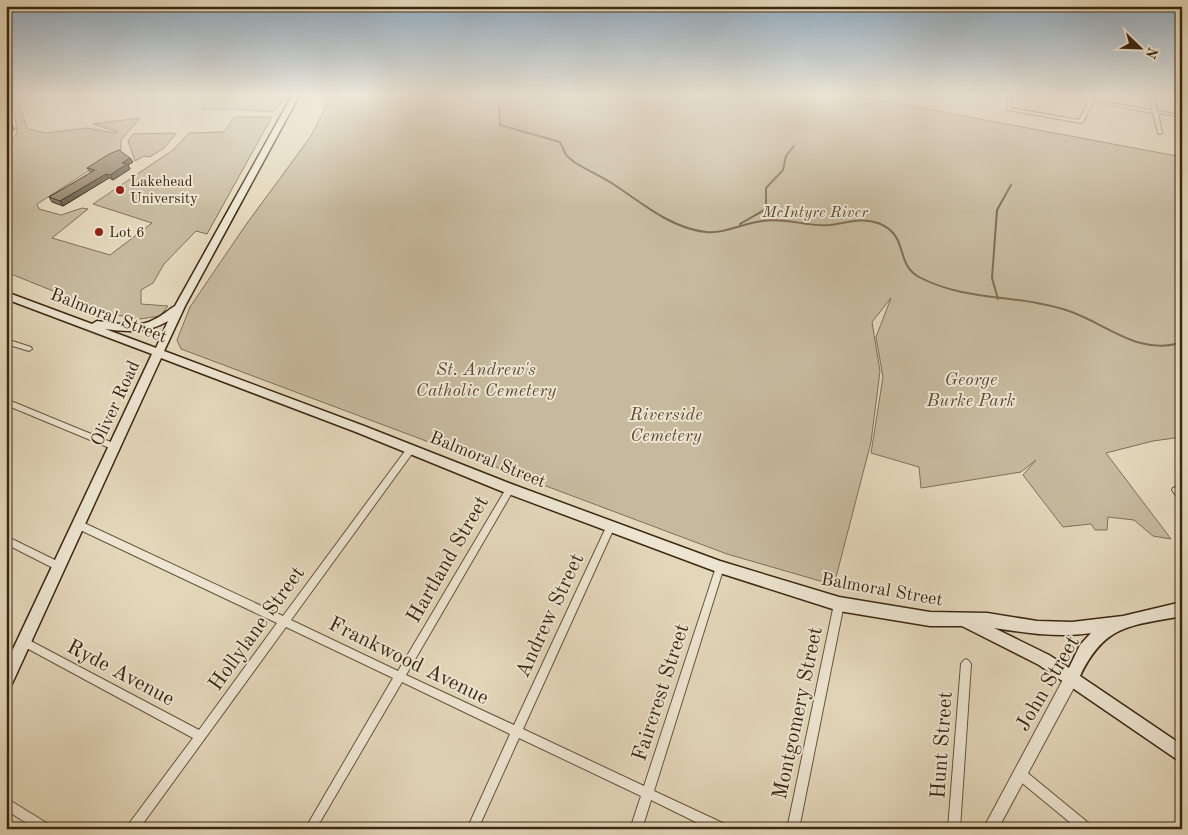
<svg xmlns="http://www.w3.org/2000/svg" width="1188" height="835" font-family="'Old Standard TT',serif">
<style>
.green{fill:#c6b99d;stroke:#807057}
.lines{fill:none;stroke-linecap:round;stroke-linejoin:round}
.stream{stroke:#7e6e54;stroke-width:2}
.minor-casing{stroke:#65543b;stroke-width:2}
.tertiary-casing{stroke:#65543b;stroke-width:2}
.secondary-casing{stroke:#3b2811;stroke-width:3}
.minor{fill:#ede5d2;fill-rule:evenodd}
.tertiary{fill:#ede5d2;fill-rule:evenodd}
.secondary{fill:#ede5d2;fill-rule:evenodd}
.wall{fill:#7e715a;stroke:#3b2811}
.shaded-wall{fill:#665c4a;stroke:#3b2811}
.building{fill:#928369;stroke:#3b2811}
.poi-dot{fill:#8f2418;stroke:#ede5d2;stroke-width:2}
.labels{text-anchor:middle;stroke-width:4;stroke-linejoin:round;paint-order:stroke}
.far-poi-label{font-size:15px;fill:#3b2811;stroke:#ede5d2;text-anchor:start}
.far-water-label{font-size:16px;font-style:italic;fill:#5c4b33;stroke:#ede5d2}
.street-label{font-size:18px;fill:#3b2811;stroke:#ede5d2}
.park-label{font-size:18px;font-style:italic;fill:#5e4c34;stroke:#ede5d2}
.near-street-label{font-size:21px;fill:#3b2811;stroke:#ede5d2}
</style>
<rect width="100%" height="100%" fill="#e3d7ba"/>
<filter id="stains"><feTurbulence type="fractalNoise" baseFrequency=".004" numOctaves="4"/><feColorMatrix values="0 0 0 0 .2 0 0 0 0 .09 0 0 0 0 .02 0 0 0 .5 -.17"/></filter>
<radialGradient id="worn" r=".72"><stop offset=".6" stop-color="#630" stop-opacity="0"/><stop offset="1" stop-color="#630" stop-opacity=".3"/></radialGradient>
<path class="green" d="M 6,94 L 14,94 L 28,129 L 46,133 L 87,128 L 115,133 L 118,132 L 93,124 L 140,118 L 121,140 L 121,150 L 37,204 L 39,209 L 61,215 L 82,208 L 88,209 L 52,238 L 110,255 L 152,223 L 93,204 L 173,150 L 189,133 L 224,132 L 234,117 L 272,117 L 207,234 L 196,231 L 164,264 L 153,283 L 141,290 L 141,304 L 168,306 L 160,316 L 140,319 L 110,314 L 6,272 L 6,145 L 17,133 L 15,115 L 6,111 Z
M 211,94 L 287,94 L 275,111 L 272,112 L 230,109 L 201,110 Z
M 332,94 L 847,94 L 1182,157 L 1182,437 L 1153,441 L 1106,453 L 1171,539 L 1153,536 L 1134,520 L 1108,517 L 1107,530 L 1095,530 L 1091,524 L 1063,527 L 1023,475 L 1036,460 L 1021,472 L 921,488 L 919,467 L 871,453 L 883,377 L 876,337 L 891,298 L 872,322 L 880,371 L 871,442 L 834,585 L 727,554 L 181,349 L 177,340 L 190,307 L 245,226 L 311,136 Z
M 174,133 L 176,134 L 164,148 L 150,157 L 144,156 L 135,161 L 128,141 L 133,134 Z"/>
<g class="lines">
<path class="stream" d="M 488,94 L 499,101 L 500,125 L 560,142 L 566,155 L 574,162 C 585,169 598,175 610,182 C 640,201 669,228 706,232 C 725,234 744,223 762,221 C 784,217 807,227 830,225 C 846,223 863,217 878,223 C 910,235 894,263 919,277 C 966,302 1020,294 1069,311 C 1107,324 1140,357 1182,342
M 740,224 L 766,209 L 766,188 L 783,170 L 786,156 L 794,146
M 998,299 L 992,278 L 997,210 L 1011,185"/>
<g class="minor-casing">
<path id="minor" d="M 931,94 L 943,94 L 941,95 Z
M 1009,94 L 1013,94 L 1011,108 L 1079,120 L 1089,101 L 1074,94 L 1081,94 L 1097,101 L 1152,110 L 1149,94 L 1153,94 L 1157,111 L 1182,115 L 1182,117 L 1158,113 L 1162,133 L 1160,134 L 1158,133 L 1153,113 L 1093,102 L 1083,122 L 1081,123 L 1007,110 Z
M 6,339 L 31,347 L 32,349 L 29,351 L 6,344 Z
M 6,399 L 118,445 L 119,447 L 118,449 L 112,449 L 6,405 Z
M 411,446 L 414,447 L 415,449 L 414,451 L 291,620 L 398,671 L 507,487 L 510,486 L 513,487 L 514,489 L 513,491 L 406,675 L 514,725 L 608,523 L 611,522 L 614,523 L 615,526 L 523,729 L 644,786 L 716,567 L 717,564 L 720,563 L 723,564 L 724,567 L 654,791 L 727,825 L 728,829 L 710,829 L 651,800 L 642,829 L 630,829 L 641,796 L 519,738 L 478,829 L 467,829 L 510,734 L 402,682 L 316,829 L 305,829 L 393,678 L 286,627 L 139,829 L 127,829 L 128,825 L 193,738 L 21,645 L 19,642 L 21,639 L 24,637 L 27,639 L 199,730 L 277,623 L 76,528 L 75,525 L 76,522 L 79,521 L 82,522 L 283,616 L 408,447 Z
M 1176,487 L 1182,491 L 1182,500 L 1179,500 L 1172,490 L 1173,488 Z
M 6,536 L 63,564 L 64,567 L 63,570 L 60,571 L 57,570 L 6,544 Z
M 839,600 L 842,601 L 844,604 L 799,829 L 787,829 L 834,604 L 836,601 Z
M 966,659 L 969,661 L 971,664 L 960,829 L 948,829 L 961,664 L 963,661 Z
M 1020,769 L 1024,770 L 1091,825 L 1092,829 L 1078,829 L 1016,778 L 1015,774 L 1016,770 Z
M 6,798 L 50,825 L 51,829 L 36,829 L 6,810 Z"/>
</g>
<g class="tertiary-casing">
<path id="tertiary" d="M 1072,670 L 1077,672 L 1079,677 L 1077,682 L 998,829 L 983,829 L 1067,672 Z"/>
</g>
<g class="secondary-casing">
<path id="secondary" d="M 293,94 L 300,94 L 185,306 L 164,351 L 364,426 L 514,485 L 720,561 L 839,597 L 930,612 L 987,613 L 1037,621 L 1072,622 L 1123,616 L 1182,602 L 1182,616 C 1130,626 1105,624 1080,676 L 1182,745 L 1182,763 L 1039,665 L 962,626 L 930,626 L 839,611 L 720,573 L 506,493 L 356,432 L 161,358 L 11,686 L 6,688 L 6,664 L 152,354 L 6,299 L 6,292 L 92,324 L 97,321 C 116,323 138,329 155,319 C 162,316 168,310 175,306 ZM 168,321 L 156,348 L 105,329 C 128,332 148,333 168,321 ZM 994,628 C 1027,633 1058,638 1091,633 L 1080,645 L 1069,668 L 1049,655 Z"/>
</g>
<use href="#minor" class="minor"/>
<use href="#tertiary" class="tertiary"/>
<use href="#secondary" class="secondary"/>
</g>
<path class="wall" d="M 130,158 L 133,162 L 128,165 L 130,169 L 113,180 L 109,178 L 63,206 L 52,202 L 49,197 L 91,173 L 87,168 Z"/>
<path class="shaded-wall" d="M 12,125 L 15,129 L 6,135 L 6,128 Z
M 130,158 L 133,162 L 128,165 L 130,169 L 113,180 L 110,175 L 122,163 Z
M 106,174 L 109,178 L 63,206 L 60,201 Z"/>
<path class="building" d="M 6,124 L 12,125 L 6,128 Z
M 119,150 L 130,158 L 122,163 L 127,164 L 110,175 L 106,174 L 60,201 L 49,197 L 95,170 L 87,168 L 109,154 Z"/>
<linearGradient id="sky" x2="0" y2="1"><stop stop-color="#8faabf"/><stop offset="0.45" stop-color="#f2ede0"/><stop offset="1" stop-color="#f2ede0" stop-opacity="0"/></linearGradient>
<rect width="1188" height="211" fill="url(#sky)"/>
<g class="poi-dot">
<circle cx="120" cy="190" r="5"/>
<circle cx="99" cy="232" r="5"/>
</g>
<g class="labels">
<g class="far-poi-label">
<text x="130" y="186">Lakehead<tspan x="130" dy="17">University</tspan></text>
<text x="109" y="237">Lot 6</text>
</g>
<g class="far-water-label">
<text x="815" y="217">McIntyre River</text>
</g>
<g class="street-label">
<text transform="translate(109 315) rotate(21)" y="6">Balmoral Street</text>
<text transform="translate(115 403) rotate(-65)" y="6">Oliver Road</text>
<text transform="translate(488 459) rotate(22)" y="6">Balmoral Street</text>
<text transform="translate(882 589) rotate(10)" y="6">Balmoral Street</text>
</g>
<g class="park-label">
<text x="486" y="375">St. Andrew's<tspan x="486" dy="21">Catholic Cemetery</tspan></text>
<text x="971" y="385">George<tspan x="971" dy="21">Burke Park</tspan></text>
<text x="666" y="420">Riverside<tspan x="666" dy="21">Cemetery</tspan></text>
</g>
<g class="near-street-label">
<text transform="translate(447 559) rotate(-60)" y="7">Hartland Street</text>
<text transform="translate(549 615) rotate(-65)" y="7">Andrew Street</text>
<text transform="translate(256 628) rotate(-54)" y="7">Hollylane Street</text>
<text transform="translate(409 660) rotate(26)" y="7">Frankwood Avenue</text>
<text transform="translate(121 672) rotate(28)" y="7">Ryde Avenue</text>
<text transform="translate(1047 683) rotate(-60)" y="7">John Street</text>
<text transform="translate(660 692) rotate(-72)" y="7">Faircrest Street</text>
<text transform="translate(797 713) rotate(-78)" y="7">Montgomery Street</text>
<text transform="translate(941 745) rotate(-86)" y="7">Hunt Street</text>
</g>
</g>
<rect width="1188" height="835" fill="none" stroke="#e3d7ba" stroke-width="25"/>
<rect x="8" y="8" width="1173" height="820" fill="none" stroke="#3b2811" stroke-width="2.5"/>
<rect x="12" y="12" width="1163" height="810" fill="none" stroke="#3b2811"/>
<g transform="translate(1140 48) rotate(113)" stroke="#ede5d2" stroke-width="4" paint-order="stroke">
<path d="M0-4L9 19L0 12L-9 19Z" fill="#3b2811"/>
<text y="-8" font-size="14" font-weight="bold" text-anchor="middle" fill="#3b2811">N</text>
</g>
<rect width="100%" height="100%" filter="url(#stains)"/>
<rect width="100%" height="100%" fill="url(#worn)"/>
</svg>
